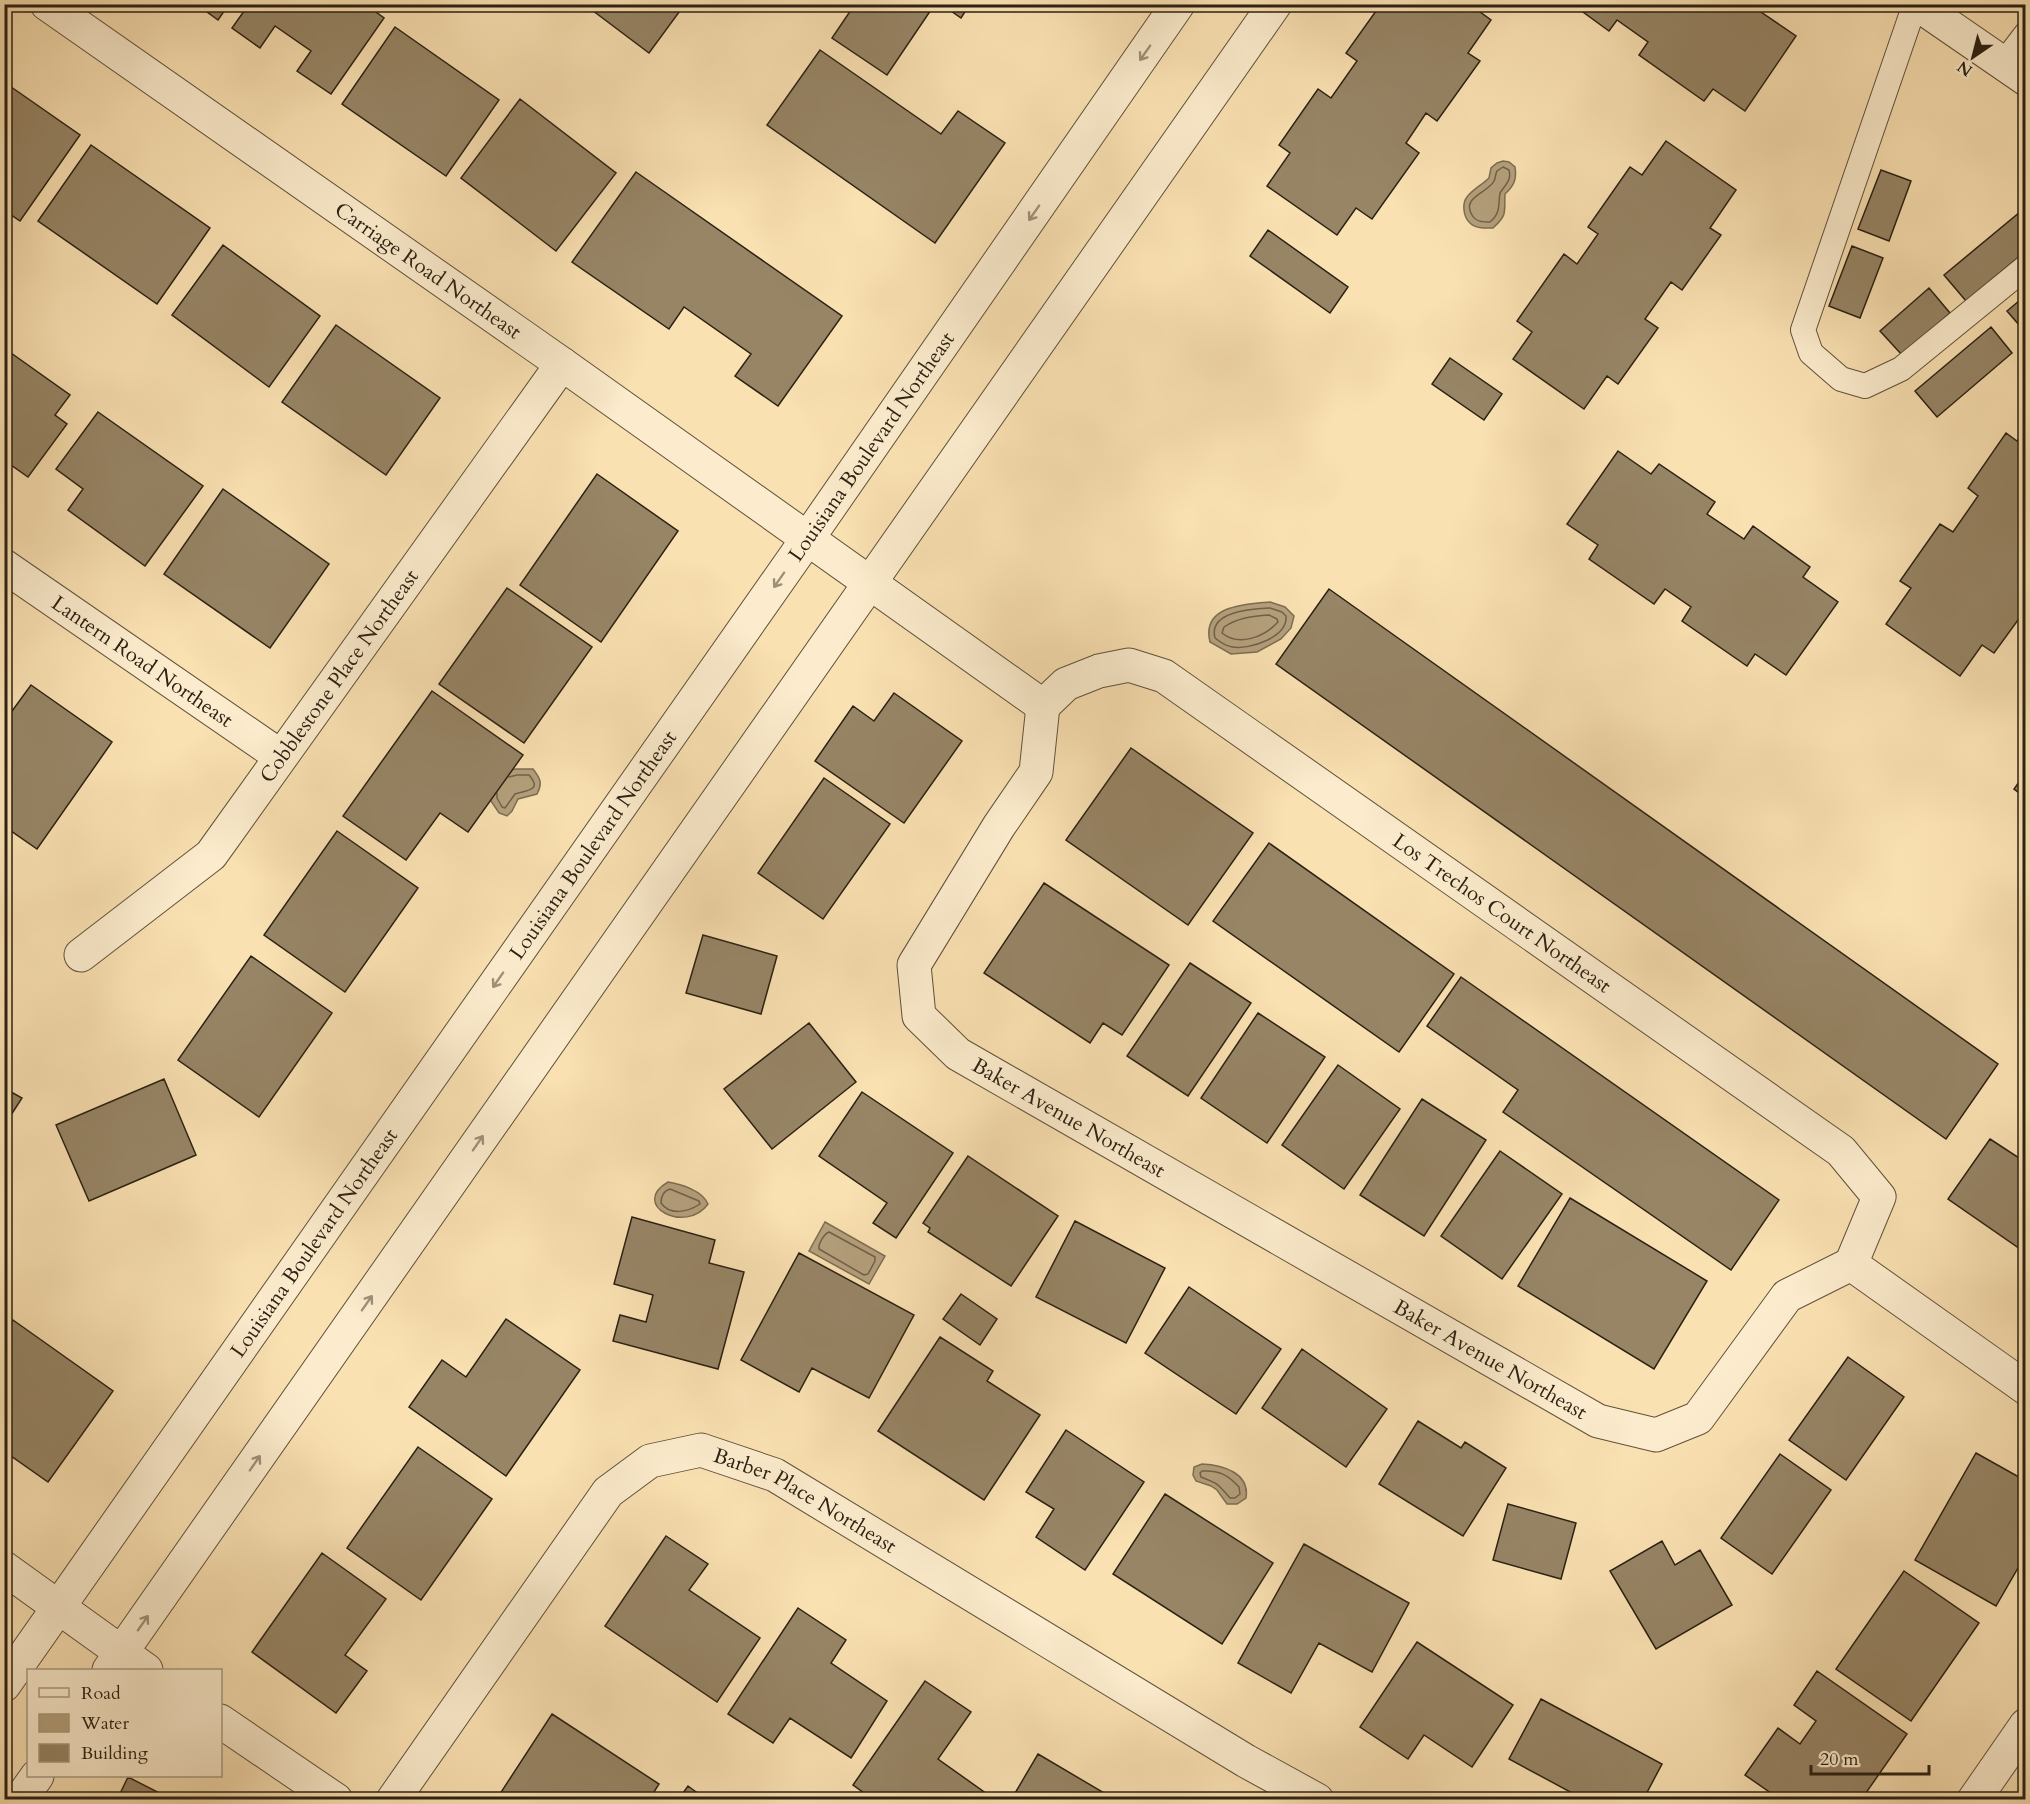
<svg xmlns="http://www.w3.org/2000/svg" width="2030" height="1804" font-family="Cardo,serif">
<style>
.water{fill:#b4a07c;stroke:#7d6d52;stroke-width:1.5}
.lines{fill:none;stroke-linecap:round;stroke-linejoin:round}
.shore{stroke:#706048;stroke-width:1.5}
.building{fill:#978566;stroke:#2b2113;stroke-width:1.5}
.service-casing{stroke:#5f513b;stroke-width:26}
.minor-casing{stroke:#5f513b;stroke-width:35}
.tertiary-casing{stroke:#5f513b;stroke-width:35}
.service{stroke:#fceccd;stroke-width:24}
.minor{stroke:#fceccd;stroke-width:33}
.tertiary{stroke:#fceccd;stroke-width:33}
.oneway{stroke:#9e9179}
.labels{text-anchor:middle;stroke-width:4.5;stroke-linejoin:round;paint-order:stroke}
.street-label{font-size:21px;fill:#2b2113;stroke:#fceccd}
</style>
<rect width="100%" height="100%" fill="#fae1b2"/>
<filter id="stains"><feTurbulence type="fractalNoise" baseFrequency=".00333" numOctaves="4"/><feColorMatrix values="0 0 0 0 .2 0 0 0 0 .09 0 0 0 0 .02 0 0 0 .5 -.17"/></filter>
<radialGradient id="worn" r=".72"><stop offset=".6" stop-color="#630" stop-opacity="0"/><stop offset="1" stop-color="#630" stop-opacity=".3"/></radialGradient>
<path class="water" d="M 1503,161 L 1509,162 L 1515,167 C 1517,179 1514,186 1505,194 C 1504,213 1508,214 1493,228 C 1486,228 1476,229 1470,223 C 1463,217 1462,203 1467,197 C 1473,189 1482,185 1489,178 L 1491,168 L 1497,163 Z
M 1270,602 L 1285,607 L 1294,616 L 1291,628 L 1281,639 L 1257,652 L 1231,654 L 1210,642 C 1201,606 1244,604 1270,602 Z
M 515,769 L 533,769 C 540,778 543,783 537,794 L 518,799 L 512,811 L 507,816 L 499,813 L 489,798 L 505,772 Z
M 668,1182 C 681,1184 703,1191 708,1204 C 686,1235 629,1205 668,1182 Z
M 825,1222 L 885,1256 L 869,1284 L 809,1251 Z
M 1202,1464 C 1223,1465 1250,1473 1246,1498 L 1237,1504 L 1227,1504 L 1217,1490 L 1211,1486 L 1196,1481 L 1193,1475 L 1194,1467 Z"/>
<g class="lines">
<path class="shore" d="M 1503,167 L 1509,170 C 1512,180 1505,185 1500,193 C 1498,205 1501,213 1490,222 C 1483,222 1476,222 1472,215 C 1461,197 1488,193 1494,181 C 1495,180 1496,172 1497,171 Z
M 1270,608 L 1282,612 L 1286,616 C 1288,637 1250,650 1232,647 C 1226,646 1220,642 1215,638 C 1208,611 1252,609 1270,608 Z
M 1269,615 L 1277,619 L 1278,622 C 1264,637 1239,647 1222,633 L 1224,627 C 1237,618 1253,616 1269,615 Z
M 497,793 L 497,798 L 502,807 L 505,808 L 515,794 C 526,790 543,791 529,775 L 517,775 L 509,777
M 670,1189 L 699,1201 L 700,1204 C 688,1212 670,1216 661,1203 C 661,1196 663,1191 670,1189 Z
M 829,1232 L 875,1257 L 875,1261 L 868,1274 L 864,1275 L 819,1249 C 818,1244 824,1234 829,1232 Z
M 1202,1471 C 1219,1470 1228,1475 1239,1487 L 1240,1494 L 1235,1498 L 1230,1498 C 1217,1483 1219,1484 1201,1477 L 1200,1473 Z"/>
</g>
<path class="building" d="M 196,4 L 229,4 L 218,20 Z
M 249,4 L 365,4 L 384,18 L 331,94 L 297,71 L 311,51 L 275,26 L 260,48 L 232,28 Z
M 584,4 L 685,4 L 649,53 Z
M 855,4 L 935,4 L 887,75 L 832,38 Z
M 941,4 L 970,4 L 961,18 Z
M 1381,4 L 1469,4 L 1491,20 L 1468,53 L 1480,61 L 1437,121 L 1426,113 L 1406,143 L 1419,153 L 1372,219 L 1356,208 L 1337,235 L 1267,186 L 1290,153 L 1279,145 L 1318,89 L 1331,98 L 1357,61 L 1346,53 Z
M 1572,4 L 1766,4 L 1761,12 L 1796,36 L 1745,111 L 1713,89 L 1704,101 L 1639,55 L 1648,42 L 1617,20 L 1609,31 Z
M 395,27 L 499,100 L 446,176 L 342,104 Z
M 820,50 L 941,134 L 958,111 L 1005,143 L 935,243 L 767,125 Z
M 4,82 L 80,135 L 20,221 L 4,210 Z
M 520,99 L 616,173 L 556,251 L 461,178 Z
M 1666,141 L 1736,190 L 1710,228 L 1721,235 L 1682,290 L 1671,282 L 1645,319 L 1658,328 L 1618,384 L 1607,376 L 1584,409 L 1513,359 L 1532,332 L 1517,321 L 1564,254 L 1577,264 L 1598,234 L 1588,227 L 1630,167 L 1642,175 Z
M 91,145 L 210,228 L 157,304 L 38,221 Z
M 1881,170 L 1911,181 L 1889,241 L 1858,229 Z
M 636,172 L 842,316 L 778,406 L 735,376 L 751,354 L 684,307 L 669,329 L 572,262 Z
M 2020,212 L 2026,218 L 2026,251 L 1966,301 L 1944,275 Z
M 1268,230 L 1348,287 L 1330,313 L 1250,256 Z
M 223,245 L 320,316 L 269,387 L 172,315 Z
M 1852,246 L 1883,258 L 1860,318 L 1829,306 Z
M 1929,288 L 1950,313 L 1902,355 L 1880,331 Z
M 2026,295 L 2026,333 L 2007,311 Z
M 336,325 L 440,398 L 386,475 L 282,402 Z
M 1991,327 L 2012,353 L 1937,417 L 1915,391 Z
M 4,348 L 70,395 L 55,415 L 67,424 L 28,477 L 4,460 Z
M 1450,358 L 1502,394 L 1484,420 L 1432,384 Z
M 98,412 L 203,486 L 145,566 L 68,510 L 83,489 L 56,469 Z
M 2026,429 L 2026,609 L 1994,653 L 1982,645 L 1960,676 L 1886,624 L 1911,588 L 1900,581 L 1940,524 L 1953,532 L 1978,496 L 1968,488 L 2006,433 L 2017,441 Z
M 1618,451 L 1651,474 L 1659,464 L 1715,502 L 1707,514 L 1744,539 L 1753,526 L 1810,567 L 1803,577 L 1838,602 L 1786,675 L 1755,654 L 1747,666 L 1682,621 L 1691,607 L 1665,589 L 1654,604 L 1589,559 L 1598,545 L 1567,524 Z
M 597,474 L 678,531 L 601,642 L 520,585 Z
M 223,489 L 329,564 L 270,648 L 164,574 Z
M 507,588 L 592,647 L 524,743 L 439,684 Z
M 1329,589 L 1998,1064 L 1946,1139 L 1276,664 Z
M 31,685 L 112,742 L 37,849 L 4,826 L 4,722 Z
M 432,691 L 523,755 L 468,832 L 440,813 L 406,860 L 343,816 Z
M 894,693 L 962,741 L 904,823 L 815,761 L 853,706 L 874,721 Z
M 1131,748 L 1253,833 L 1188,925 L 1066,840 Z
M 2026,772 L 2026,798 L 2014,789 Z
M 824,778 L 890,824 L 823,919 L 758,873 Z
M 337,831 L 418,888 L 345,992 L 264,935 Z
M 1269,843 L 1454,974 L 1399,1052 L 1213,921 Z
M 1044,883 L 1169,965 L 1122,1035 L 1103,1023 L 1090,1043 L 984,973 Z
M 703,935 L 777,956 L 761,1014 L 686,993 Z
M 251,956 L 332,1013 L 259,1117 L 178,1060 Z
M 1190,963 L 1251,1003 L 1188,1096 L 1127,1056 Z
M 1461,977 L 1779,1200 L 1731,1270 L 1503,1112 L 1518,1090 L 1427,1026 Z
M 1258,1013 L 1325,1057 L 1267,1143 L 1201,1098 Z
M 809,1023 L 856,1082 L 772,1149 L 724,1089 Z
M 1338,1065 L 1400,1109 L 1344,1189 L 1282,1145 Z
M 164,1079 L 196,1155 L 89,1201 L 56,1125 Z
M 4,1088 L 22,1098 L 4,1126 Z
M 862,1092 L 953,1153 L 896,1238 L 873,1223 L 887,1203 L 819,1156 Z
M 1422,1099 L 1486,1140 L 1424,1236 L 1360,1195 Z
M 1990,1139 L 2022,1160 L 2026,1155 L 2026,1253 L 1948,1199 Z
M 1500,1151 L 1562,1194 L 1502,1279 L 1441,1236 Z
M 968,1156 L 1058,1216 L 1011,1286 L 928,1232 L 930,1228 L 923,1223 Z
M 1570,1198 L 1707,1281 L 1654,1369 L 1518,1286 Z
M 632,1217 L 715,1240 L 709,1263 L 744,1272 L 718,1369 L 613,1341 L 620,1315 L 646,1322 L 653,1295 L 614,1284 Z
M 1075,1221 L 1165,1268 L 1126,1343 L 1036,1297 Z
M 799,1253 L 914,1315 L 869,1398 L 812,1368 L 799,1392 L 741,1360 Z
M 1189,1287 L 1281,1349 L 1236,1414 L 1145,1353 Z
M 961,1294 L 997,1319 L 980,1345 L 943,1319 Z
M 506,1319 L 580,1370 L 506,1476 L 409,1407 L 442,1360 L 466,1377 Z
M 13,1320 L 113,1391 L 48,1482 L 4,1451 L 4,1332 Z
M 940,1337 L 993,1371 L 987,1381 L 1040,1415 L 984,1500 L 878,1431 Z
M 1302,1349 L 1387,1409 L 1346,1467 L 1262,1408 Z
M 1848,1357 L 1904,1397 L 1846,1480 L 1789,1440 Z
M 1418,1421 L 1461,1448 L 1465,1442 L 1506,1468 L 1463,1536 L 1379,1484 Z
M 1066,1430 L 1144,1482 L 1085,1570 L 1036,1537 L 1054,1509 L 1026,1492 Z
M 418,1447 L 492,1499 L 421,1600 L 347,1548 Z
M 1976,1453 L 2026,1481 L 2026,1554 L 1996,1606 L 1915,1560 Z
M 1780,1454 L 1831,1490 L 1772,1574 L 1721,1538 Z
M 1165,1494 L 1273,1563 L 1222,1644 L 1113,1574 Z
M 1508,1504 L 1576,1523 L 1561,1579 L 1493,1560 Z
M 666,1536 L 708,1564 L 689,1590 L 760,1638 L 717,1702 L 605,1626 Z
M 1662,1541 L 1675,1565 L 1700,1550 L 1732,1605 L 1656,1649 L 1610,1571 Z
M 1304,1544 L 1409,1603 L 1372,1672 L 1319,1643 L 1291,1693 L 1238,1663 Z
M 322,1553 L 386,1599 L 345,1655 L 367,1671 L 336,1713 L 252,1652 Z
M 1904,1571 L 1979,1623 L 1911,1721 L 1836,1669 Z
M 798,1608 L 846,1640 L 831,1663 L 887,1701 L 851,1758 L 790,1718 L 773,1743 L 728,1714 Z
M 1417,1642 L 1513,1705 L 1472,1767 L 1424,1735 L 1408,1759 L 1360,1727 Z
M 1817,1671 L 1907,1734 L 1861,1800 L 1781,1800 L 1745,1775 L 1778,1728 L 1800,1744 L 1816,1721 L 1794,1705 Z
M 925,1681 L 971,1712 L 938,1759 L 987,1794 L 983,1800 L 874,1800 L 853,1785 Z
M 1541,1699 L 1662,1764 L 1643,1800 L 1574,1800 L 1576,1795 L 1509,1759 Z
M 552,1714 L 659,1784 L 649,1800 L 496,1800 Z
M 1038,1754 L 1116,1800 L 1011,1800 Z
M 128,1777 L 173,1800 L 117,1800 Z
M 688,1786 L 707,1800 L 678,1800 Z"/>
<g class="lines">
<g class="service-casing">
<path id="service" d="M 1915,4 L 1803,330 L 1811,353 L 1841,379 L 1865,386 L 1901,369 L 2026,267
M 2003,64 L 2026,34"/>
</g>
<g class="minor-casing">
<g id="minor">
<path id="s1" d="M 47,4 L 562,364 L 1043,706"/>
<path d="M 1917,4 L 2026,79"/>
<path id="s2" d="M 4,566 L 280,756"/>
<path id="s3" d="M 81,955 L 211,855 L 562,364"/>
<path id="s4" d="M 1851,1264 L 1879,1197 L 1841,1151 L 1164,676 L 1129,665 L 1099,671 L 1066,684 L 1043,706 L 1036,772 L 999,826 L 914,965 L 919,1016 L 958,1054 L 1598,1421 L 1656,1435 L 1698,1418 L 1787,1296 L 1851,1264 L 2026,1388"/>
<path d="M 4,1568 L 146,1670"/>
<path d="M 220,1721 L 336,1800"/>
<path id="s5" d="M 393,1800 L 608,1492 L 650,1461 L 701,1450 L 775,1475 L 1246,1761 L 1317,1800"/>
<path d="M 1974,1800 L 2026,1725"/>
</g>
</g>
<g class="tertiary-casing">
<g id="tertiary">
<path d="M 109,1670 L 1275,4"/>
<path id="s6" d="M 4,1685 L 808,538 L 1178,4"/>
<path d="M 20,1800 L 37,1776"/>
</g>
</g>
<use href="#service" class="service"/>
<use href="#minor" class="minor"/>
<use href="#tertiary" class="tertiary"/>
</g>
<defs><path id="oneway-shaft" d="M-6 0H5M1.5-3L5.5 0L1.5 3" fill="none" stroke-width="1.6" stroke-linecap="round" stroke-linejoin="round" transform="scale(1.5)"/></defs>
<g class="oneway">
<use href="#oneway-shaft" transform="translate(1145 53) rotate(125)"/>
<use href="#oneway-shaft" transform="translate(1034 213) rotate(125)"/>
<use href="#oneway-shaft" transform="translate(779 580) rotate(125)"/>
<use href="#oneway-shaft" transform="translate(498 980) rotate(125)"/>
<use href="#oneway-shaft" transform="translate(478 1143) rotate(-55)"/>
<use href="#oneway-shaft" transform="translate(367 1303) rotate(-55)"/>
<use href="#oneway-shaft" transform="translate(255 1463) rotate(-55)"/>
<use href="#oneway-shaft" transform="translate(143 1623) rotate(-55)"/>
</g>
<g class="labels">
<g class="street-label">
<text dy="7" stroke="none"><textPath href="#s1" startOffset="465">Carriage Road Northeast</textPath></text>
<text dy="7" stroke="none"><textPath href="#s6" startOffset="1512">Louisiana Boulevard Northeast</textPath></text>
<text dy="7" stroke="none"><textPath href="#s2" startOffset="168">Lantern Road Northeast</textPath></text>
<text dy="7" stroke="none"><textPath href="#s3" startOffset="384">Cobblestone Place Northeast</textPath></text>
<text dy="7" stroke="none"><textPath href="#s6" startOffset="1026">Louisiana Boulevard Northeast</textPath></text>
<text transform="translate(1502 913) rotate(35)" y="7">Los Trechos Court Northeast</text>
<text dy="7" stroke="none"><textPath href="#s4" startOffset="1622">Baker Avenue Northeast</textPath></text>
<text dy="7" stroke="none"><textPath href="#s6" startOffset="540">Louisiana Boulevard Northeast</textPath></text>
<text dy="7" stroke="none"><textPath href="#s4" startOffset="2108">Baker Avenue Northeast</textPath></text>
<text dy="7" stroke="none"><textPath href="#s5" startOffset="596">Barber Place Northeast</textPath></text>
</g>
</g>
<rect width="2030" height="1804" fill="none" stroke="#fae1b2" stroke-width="24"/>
<rect x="6" y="6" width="2018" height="1792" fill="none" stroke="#2b2113" stroke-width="3"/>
<rect x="12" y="12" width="2006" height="1780" fill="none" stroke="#2b2113" stroke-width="1.5"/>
<rect x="27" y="1669" width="195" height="108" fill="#fceccd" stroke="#a89b83" stroke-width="1.5"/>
<rect x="39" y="1688" width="30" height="9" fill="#fceccd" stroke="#a89b83" stroke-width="1.5"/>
<text x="81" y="1699" font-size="18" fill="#2b2113">Road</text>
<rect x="39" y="1714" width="30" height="18" fill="#b4a07c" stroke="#a89b83" stroke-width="1.5"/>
<text x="81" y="1729" font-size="18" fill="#2b2113">Water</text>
<rect x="39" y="1744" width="30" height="18" fill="#978566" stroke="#a89b83" stroke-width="1.5"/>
<text x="81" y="1759" font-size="18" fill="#2b2113">Building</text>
<g transform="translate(1973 57) rotate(215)" stroke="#fceccd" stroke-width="4.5" paint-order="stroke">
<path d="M0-4.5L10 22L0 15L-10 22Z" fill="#2b2113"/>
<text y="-9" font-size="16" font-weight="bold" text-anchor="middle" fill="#2b2113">N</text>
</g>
<path d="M1811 1765v9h118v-9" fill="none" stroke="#2b2113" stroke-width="3"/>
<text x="1820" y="1765" font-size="18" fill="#2b2113" stroke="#fceccd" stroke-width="4.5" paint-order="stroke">20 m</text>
<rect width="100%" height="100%" filter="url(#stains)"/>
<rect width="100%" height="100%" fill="url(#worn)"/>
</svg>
